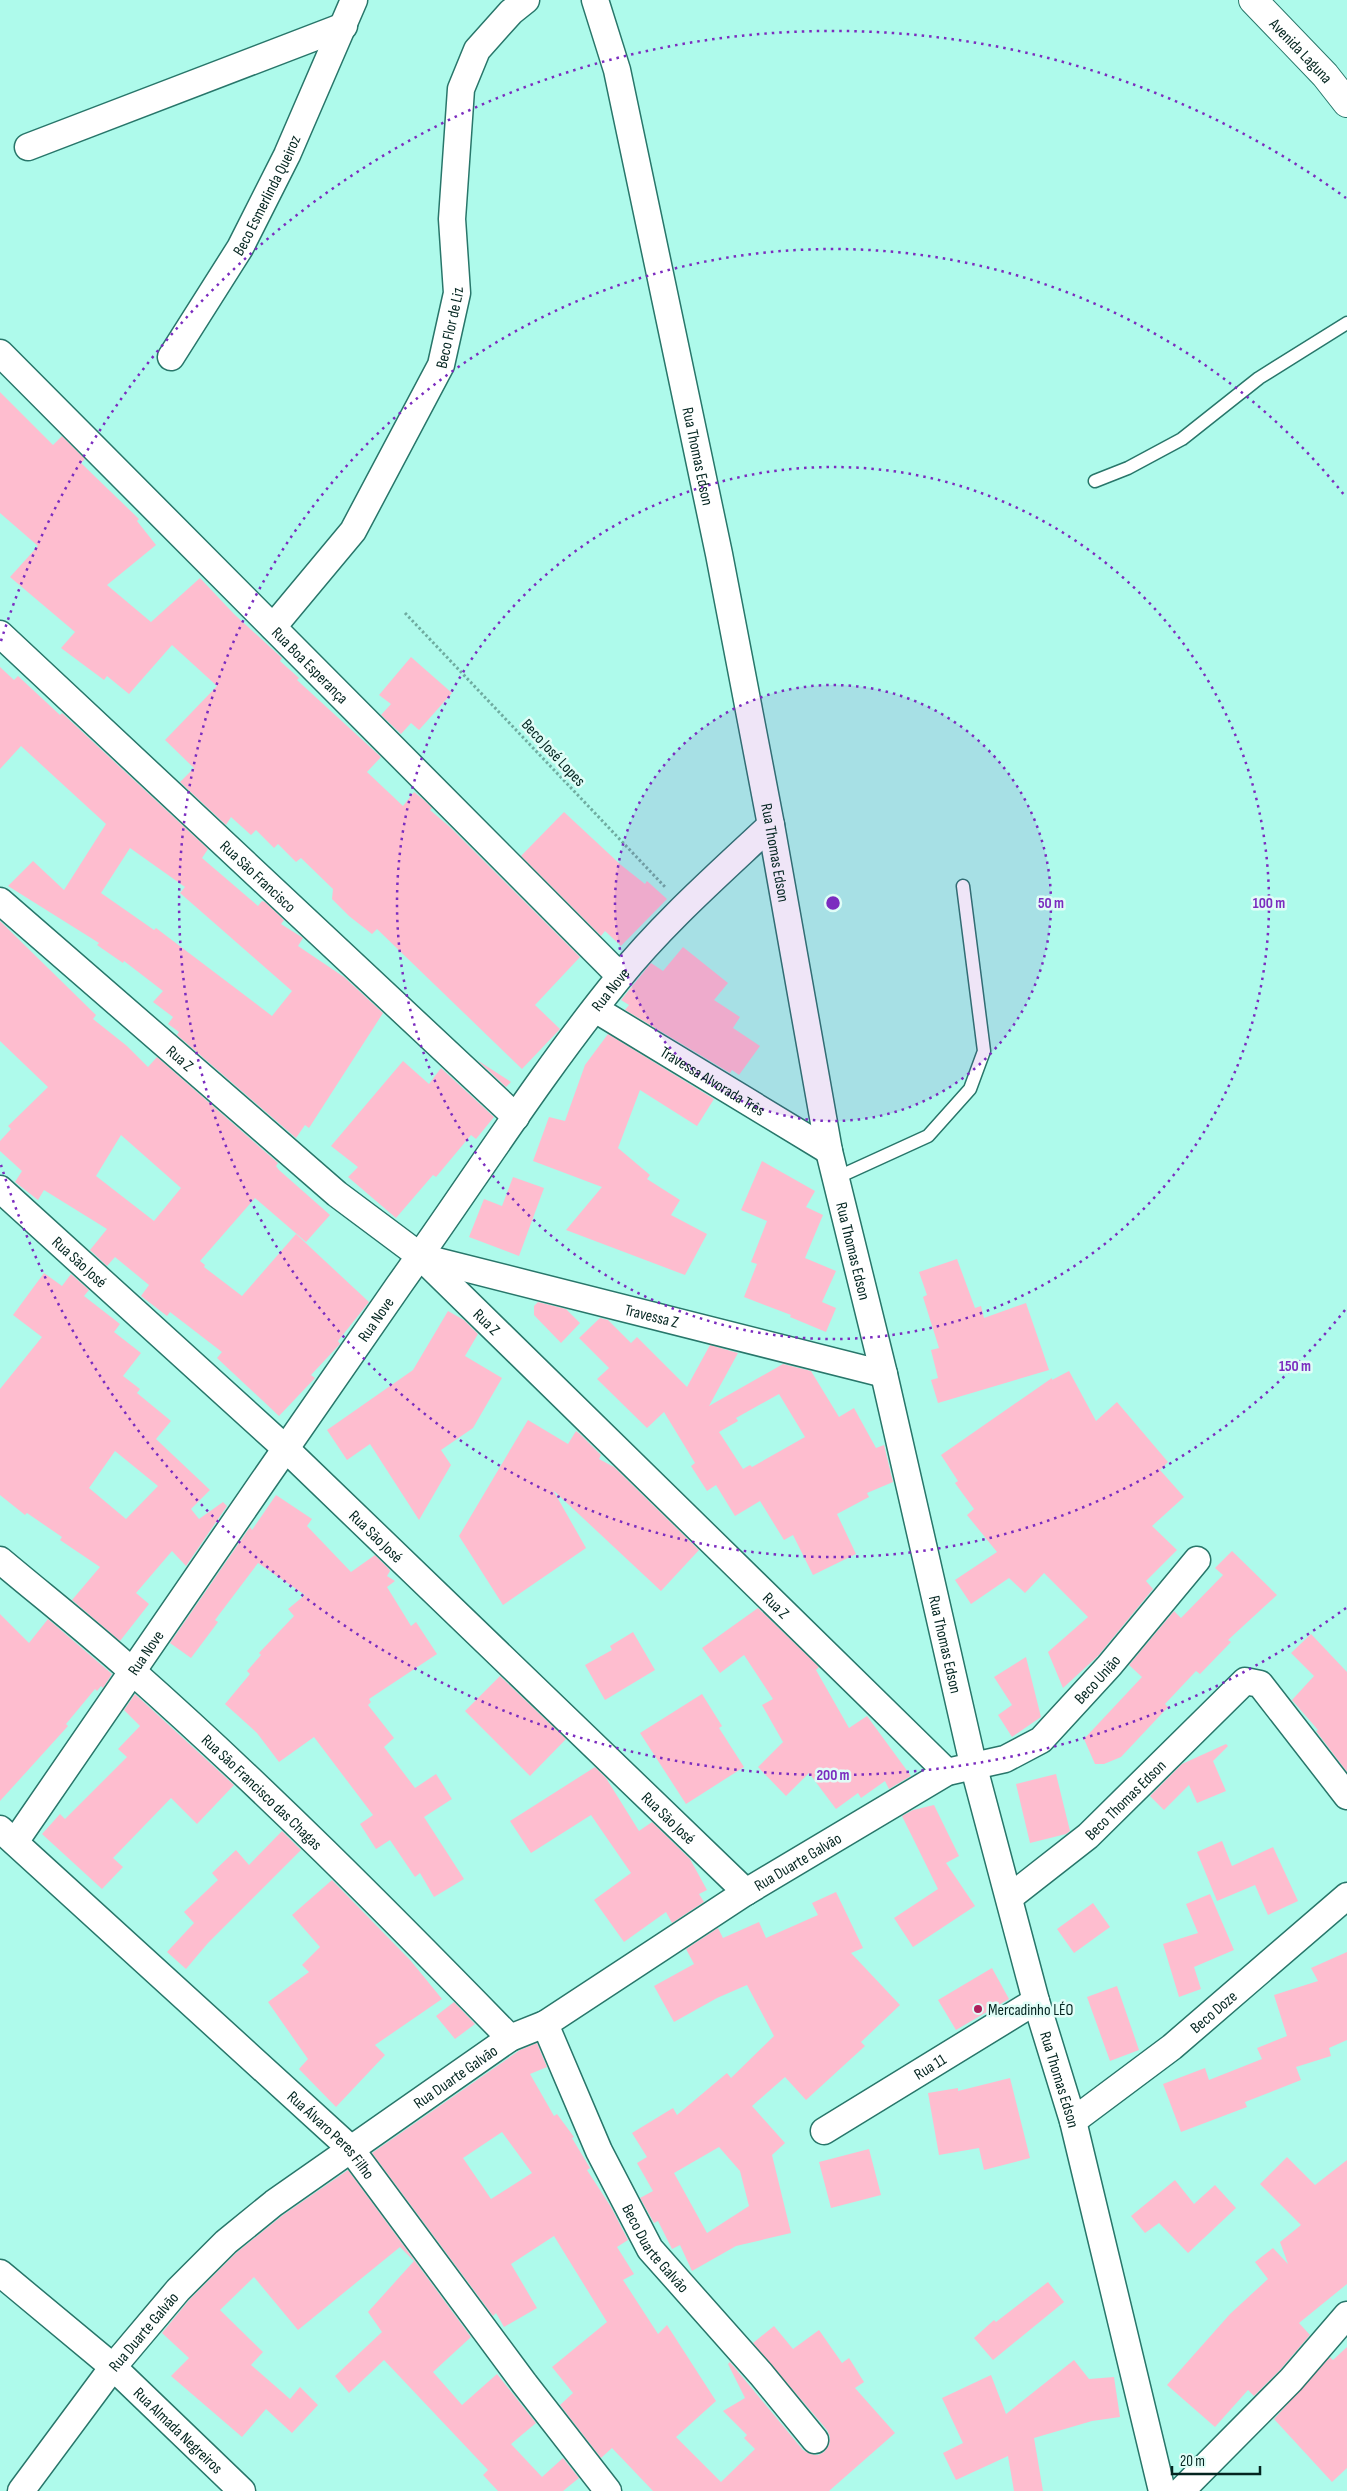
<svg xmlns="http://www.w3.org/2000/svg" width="1347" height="2491" font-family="'Sofia Sans Condensed',sans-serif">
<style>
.building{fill:#febdcf;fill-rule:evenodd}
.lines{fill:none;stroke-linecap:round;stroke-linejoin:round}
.lane-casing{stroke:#28766a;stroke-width:15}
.street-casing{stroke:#28766a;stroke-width:29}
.secondary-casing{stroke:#28766a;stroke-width:30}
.path{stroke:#6faca0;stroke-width:3;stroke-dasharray:2.5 2.5;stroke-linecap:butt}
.lane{stroke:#fff;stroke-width:12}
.street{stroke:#fff;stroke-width:26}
.secondary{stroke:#fff;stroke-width:28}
.ring{fill:none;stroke:#7b2cbf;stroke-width:2.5;stroke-dasharray:2.5 5}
.poi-dot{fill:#ad205d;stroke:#e0fdf7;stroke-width:2}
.labels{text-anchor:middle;stroke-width:5;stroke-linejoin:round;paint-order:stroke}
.street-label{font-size:16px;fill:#042520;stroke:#e0fdf7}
.poi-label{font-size:16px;fill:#042520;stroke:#e0fdf7;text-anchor:start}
.centre{fill:#7b2cbf;stroke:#e0fdf7;stroke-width:2.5}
.ring-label{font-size:15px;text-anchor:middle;font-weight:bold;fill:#7b2cbf;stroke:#e0fdf7;stroke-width:5;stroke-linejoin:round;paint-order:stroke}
</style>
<rect width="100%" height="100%" fill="#aefaeb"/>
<path class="building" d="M 0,392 L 53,445 L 62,436 L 85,459 L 81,463 L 139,519 L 137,521 L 156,545 L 107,585 L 151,622 L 200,578 L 234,614 L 282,658 L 280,661 L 299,678 L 297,680 L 381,757 L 367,772 L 403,806 L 414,792 L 424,800 L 432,808 L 430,810 L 450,827 L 580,957 L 535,1005 L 560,1029 L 522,1069 L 377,929 L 372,934 L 349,916 L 332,899 L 333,889 L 301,858 L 296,862 L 278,844 L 274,848 L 256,830 L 251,835 L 231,817 L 226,825 L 180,782 L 194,768 L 165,740 L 217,686 L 172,645 L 129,694 L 107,676 L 104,680 L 61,648 L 75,632 L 10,577 L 38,546 L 0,513 Z
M 411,657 L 452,693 L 419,730 L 411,723 L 401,734 L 381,715 L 391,704 L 379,695 Z
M 0,667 L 14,680 L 18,676 L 60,715 L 62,713 L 208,849 L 202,858 L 258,906 L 262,901 L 265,902 L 284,920 L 281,924 L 300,936 L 303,938 L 298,946 L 344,977 L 383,1013 L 309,1128 L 305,1125 L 296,1138 L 177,1035 L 179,1032 L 168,1024 L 173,1017 L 153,1002 L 163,991 L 124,961 L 123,963 L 97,945 L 99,943 L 8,886 L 33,861 L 64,890 L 106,824 L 21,746 L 0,769 ZM 130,848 L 185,887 L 180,893 L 292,991 L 272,1016 L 156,928 L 154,930 L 101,893 Z
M 564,812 L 621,865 L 645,884 L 647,881 L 667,899 L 621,946 L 605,931 L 601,936 L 521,856 Z
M 0,921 L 96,1015 L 93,1019 L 127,1046 L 148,1067 L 157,1057 L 278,1163 L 276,1166 L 279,1170 L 330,1215 L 306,1242 L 255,1198 L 200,1261 L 205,1265 L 204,1267 L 242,1296 L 296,1234 L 369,1302 L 338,1341 L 340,1344 L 311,1375 L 315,1378 L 279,1416 L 217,1358 L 222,1352 L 170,1312 L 167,1316 L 141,1296 L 149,1285 L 115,1257 L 107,1266 L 90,1250 L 107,1229 L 44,1190 L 38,1200 L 15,1182 L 22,1171 L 0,1151 L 0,1141 L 11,1129 L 8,1126 L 48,1087 L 0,1041 ZM 121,1135 L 181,1188 L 154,1221 L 96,1176 Z
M 683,947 L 728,983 L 714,1000 L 740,1017 L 733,1028 L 760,1046 L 739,1075 L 732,1070 L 730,1073 L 625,1010 L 629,1005 L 621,1000 L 651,963 L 663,971 Z
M 608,1034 L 714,1099 L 697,1126 L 640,1090 L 618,1148 L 650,1175 L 647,1179 L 680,1200 L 671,1215 L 707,1234 L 685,1275 L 566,1230 L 602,1187 L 533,1161 L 549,1117 L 565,1121 L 585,1065 Z
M 477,1060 L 511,1082 L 506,1087 Z
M 403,1061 L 429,1084 L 441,1068 L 494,1117 L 476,1139 L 471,1135 L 436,1177 L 433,1175 L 396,1218 L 348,1177 L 358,1167 L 331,1146 Z
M 762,1161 L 815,1191 L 806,1207 L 823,1215 L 805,1258 L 836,1271 L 822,1302 L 836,1308 L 826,1332 L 790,1317 L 791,1315 L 744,1297 L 757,1264 L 751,1262 L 767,1221 L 741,1210 Z
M 513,1177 L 544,1188 L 519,1256 L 469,1237 L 484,1199 L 502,1206 Z
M 957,1259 L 975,1308 L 981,1306 L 984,1318 L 1026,1303 L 1049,1370 L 938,1403 L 931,1380 L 938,1378 L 931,1350 L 939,1348 L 923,1297 L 927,1295 L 919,1272 Z
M 44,1273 L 62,1286 L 71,1274 L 89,1290 L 84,1296 L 120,1324 L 114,1332 L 141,1353 L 123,1376 L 140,1389 L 137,1393 L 171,1421 L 156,1439 L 210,1490 L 191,1509 L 199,1519 L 223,1502 L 227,1506 L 186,1566 L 172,1551 L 136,1593 L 149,1604 L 120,1641 L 72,1600 L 100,1567 L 60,1540 L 62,1537 L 27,1513 L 25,1515 L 0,1495 L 0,1389 L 42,1337 L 13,1315 ZM 115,1451 L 158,1486 L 126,1519 L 89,1488 Z
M 538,1302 L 566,1309 L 580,1323 L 561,1343 L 534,1315 L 534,1306 Z
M 448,1311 L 464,1320 L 478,1334 L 465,1356 L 502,1378 L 473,1428 L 441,1450 L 451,1465 L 419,1520 L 370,1444 L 347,1460 L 327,1430 L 413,1370 Z
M 600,1318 L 608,1320 L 631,1343 L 637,1337 L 687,1387 L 710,1345 L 738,1353 L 709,1406 L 783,1364 L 811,1371 L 839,1417 L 854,1408 L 876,1448 L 884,1445 L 893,1482 L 867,1493 L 869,1497 L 837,1514 L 856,1554 L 813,1575 L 793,1535 L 784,1540 L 760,1501 L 735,1516 L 716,1485 L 707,1491 L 691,1466 L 695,1463 L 664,1412 L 647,1428 L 597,1379 L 609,1368 L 579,1338 ZM 779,1394 L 805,1437 L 752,1467 L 750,1465 L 743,1469 L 719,1432 L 738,1421 L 736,1418 Z
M 1069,1371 L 1096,1421 L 1117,1402 L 1168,1462 L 1160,1470 L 1184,1497 L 1152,1526 L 1177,1550 L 1146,1581 L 1153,1589 L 1098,1656 L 1063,1688 L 1048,1652 L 1088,1617 L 1044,1573 L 1025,1593 L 1009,1578 L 971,1604 L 955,1580 L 997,1552 L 967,1515 L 974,1509 L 955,1483 L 958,1481 L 941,1455 L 1052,1378 L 1052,1380 Z
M 528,1420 L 568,1444 L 576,1431 L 580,1434 L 601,1455 L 599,1459 L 614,1467 L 699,1550 L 661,1591 L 553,1490 L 586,1548 L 503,1605 L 459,1536 Z
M 276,1495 L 312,1519 L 307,1526 L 351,1572 L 375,1555 L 388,1568 L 390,1571 L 387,1576 L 395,1581 L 387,1587 L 411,1626 L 416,1622 L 437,1654 L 369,1699 L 371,1702 L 368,1705 L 394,1738 L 384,1747 L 415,1788 L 436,1774 L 452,1799 L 424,1817 L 464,1879 L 434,1897 L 420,1873 L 415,1877 L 390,1840 L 376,1849 L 360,1824 L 373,1815 L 314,1737 L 279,1762 L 257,1733 L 225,1704 L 250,1674 L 247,1671 L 261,1655 L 259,1653 L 294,1616 L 288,1609 L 305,1595 L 258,1563 L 215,1620 L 218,1622 L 191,1658 L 170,1643 L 250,1527 L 252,1530 Z
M 1232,1551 L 1277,1595 L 1228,1640 L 1231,1642 L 1200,1674 L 1196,1671 L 1165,1704 L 1168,1707 L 1121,1757 L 1104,1764 L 1095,1764 L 1084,1739 L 1142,1677 L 1129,1665 L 1174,1611 L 1181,1618 L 1223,1575 L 1215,1568 Z
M 758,1608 L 819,1667 L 816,1670 L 849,1728 L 867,1716 L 911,1776 L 889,1789 L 885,1781 L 861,1798 L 858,1793 L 836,1809 L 809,1773 L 786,1796 L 758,1767 L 783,1742 L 762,1705 L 773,1699 L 744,1655 L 720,1673 L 702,1648 Z
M 0,1614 L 29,1643 L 48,1619 L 112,1674 L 103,1688 L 101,1686 L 97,1691 L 95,1689 L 66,1724 L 68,1726 L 0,1801 Z
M 633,1632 L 655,1670 L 605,1700 L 585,1665 L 612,1650 L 610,1646 Z
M 1311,1634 L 1347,1672 L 1347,1772 L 1316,1731 L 1318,1730 L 1292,1700 L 1314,1676 L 1291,1653 Z
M 1026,1657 L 1041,1717 L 1012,1737 L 998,1715 L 1012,1705 L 994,1677 Z
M 500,1676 L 566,1739 L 530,1776 L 465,1711 Z
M 135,1694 L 234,1785 L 197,1824 L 171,1798 L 113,1858 L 123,1867 L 102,1889 L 42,1834 L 60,1814 L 65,1819 L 127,1757 L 118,1749 L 140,1726 L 124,1710 Z
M 702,1694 L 722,1726 L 719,1728 L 744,1767 L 686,1804 L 640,1733 Z
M 1226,1744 L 1228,1746 L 1213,1761 L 1226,1791 L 1197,1803 L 1189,1785 L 1164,1810 L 1150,1796 L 1182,1764 Z
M 595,1767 L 606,1778 L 639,1831 L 652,1822 L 690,1859 L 707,1890 L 699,1894 L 704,1902 L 672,1923 L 666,1912 L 624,1942 L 594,1900 L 631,1873 L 591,1815 L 531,1853 L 510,1821 Z
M 1056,1774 L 1070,1831 L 1066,1834 L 1030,1843 L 1016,1784 Z
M 934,1805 L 959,1856 L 946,1863 L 975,1906 L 913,1947 L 894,1918 L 938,1889 L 902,1816 L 913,1810 Z
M 282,1831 L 301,1850 L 208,1943 L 186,1969 L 167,1952 L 194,1923 L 184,1912 L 218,1880 L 212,1873 L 236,1850 L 249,1865 Z
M 1222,1841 L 1232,1866 L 1273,1847 L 1298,1901 L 1268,1915 L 1255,1885 L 1217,1901 L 1197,1852 Z
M 332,1880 L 411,1961 L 442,1999 L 375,2045 L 385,2055 L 336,2107 L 299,2069 L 308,2059 L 268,2002 L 309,1972 L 302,1965 L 320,1947 L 292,1915 Z
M 836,1892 L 863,1948 L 851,1953 L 900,2005 L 861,2042 L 865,2046 L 806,2100 L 785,2077 L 752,2106 L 785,2143 L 772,2155 L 791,2233 L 736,2246 L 692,2271 L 680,2245 L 672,2249 L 658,2221 L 654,2223 L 640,2198 L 653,2191 L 637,2163 L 647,2157 L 632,2133 L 673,2108 L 677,2115 L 727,2073 L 731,2078 L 774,2036 L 747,1985 L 717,1998 L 674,2022 L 654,1986 L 694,1964 L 686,1949 L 718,1928 L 723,1938 L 759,1922 L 766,1938 L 818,1915 L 812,1903 ZM 719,2147 L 740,2171 L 749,2206 L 707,2233 L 674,2173 Z
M 1210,1894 L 1234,1950 L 1194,1967 L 1201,1989 L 1179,1997 L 1163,1944 L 1198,1933 L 1186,1904 Z
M 1093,1903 L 1110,1927 L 1074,1953 L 1057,1929 Z
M 1347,1952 L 1347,2040 L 1329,2048 L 1331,2056 L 1296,2067 L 1301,2080 L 1245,2102 L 1247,2107 L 1181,2132 L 1163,2084 L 1205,2068 L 1209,2080 L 1262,2059 L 1257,2048 L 1287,2036 L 1274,1995 L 1318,1981 L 1311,1968 Z
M 992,1968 L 1009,1999 L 956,2030 L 938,2000 Z
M 1117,1986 L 1139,2050 L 1110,2061 L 1087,1997 Z
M 454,2002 L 475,2024 L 455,2039 L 436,2016 Z
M 537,2043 L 547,2067 L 530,2074 L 554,2116 L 557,2114 L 574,2137 L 572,2138 L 590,2168 L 587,2170 L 611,2207 L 628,2240 L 617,2247 L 634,2274 L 623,2280 L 658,2334 L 667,2325 L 716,2401 L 676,2437 L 721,2482 L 755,2449 L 744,2438 L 747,2435 L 723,2411 L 745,2398 L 728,2364 L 730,2362 L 803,2450 L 810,2454 L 818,2455 L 824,2452 L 829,2445 L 830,2437 L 827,2430 L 753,2343 L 774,2326 L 793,2349 L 819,2330 L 842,2363 L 849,2358 L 864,2382 L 855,2388 L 895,2433 L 829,2491 L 653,2491 L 612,2448 L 601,2458 L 560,2405 L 573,2393 L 552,2367 L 607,2322 L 554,2236 L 511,2264 L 537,2308 L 504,2327 L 496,2313 L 493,2316 L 372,2153 L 520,2050 ZM 502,2132 L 532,2173 L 491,2199 L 463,2158 Z
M 1010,2078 L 1030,2158 L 984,2170 L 979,2148 L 939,2155 L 928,2093 L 958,2088 L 958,2091 Z
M 869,2149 L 881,2195 L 831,2208 L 819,2162 Z
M 1287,2157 L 1315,2185 L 1347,2160 L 1347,2284 L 1299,2323 L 1310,2335 L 1280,2370 L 1254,2396 L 1248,2390 L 1215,2427 L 1167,2385 L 1230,2314 L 1268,2279 L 1255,2262 L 1273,2248 L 1288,2264 L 1280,2242 L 1301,2225 L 1260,2184 Z
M 348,2170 L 471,2337 L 433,2372 L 462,2405 L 497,2374 L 536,2423 L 511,2444 L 542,2477 L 563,2458 L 579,2478 L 563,2491 L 498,2491 L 483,2475 L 488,2470 L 384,2360 L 349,2393 L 335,2376 L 382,2332 L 368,2312 L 414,2261 L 400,2247 L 298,2330 L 254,2277 L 220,2310 L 263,2352 L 251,2365 L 290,2399 L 300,2387 L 318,2405 L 292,2433 L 266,2409 L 242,2437 L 171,2376 L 189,2358 L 162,2333 L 189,2300 L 236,2253 L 283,2215 Z
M 1175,2180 L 1194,2204 L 1215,2185 L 1236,2208 L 1188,2253 L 1159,2223 L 1145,2233 L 1131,2216 Z
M 1048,2282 L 1064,2302 L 993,2360 L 974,2338 L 994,2320 L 996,2322 Z
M 1347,2347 L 1347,2468 L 1332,2482 L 1274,2419 L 1330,2357 L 1333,2360 Z
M 1074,2360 L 1089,2379 L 1114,2377 L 1120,2417 L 1092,2421 L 1034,2438 L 1043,2491 L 1014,2491 L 1008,2456 L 956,2480 L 943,2453 L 963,2443 L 942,2398 L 991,2375 L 1006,2414 Z"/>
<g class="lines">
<g class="lane-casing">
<path id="lane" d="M 1095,481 L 1128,468 L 1182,439 L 1259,378 L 1347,323
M 836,1178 L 928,1136 L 970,1089 L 984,1051 L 963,886"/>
</g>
<g class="street-casing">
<g id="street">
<path id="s1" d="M 595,0 L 617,70 L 719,554 L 771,825 L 829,1151 L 884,1374 L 973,1764 L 1036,2001 L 1073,2121 L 1162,2491"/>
<path d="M 28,147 L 344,26"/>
<path id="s2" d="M 0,353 L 620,976"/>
<path id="s3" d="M 171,357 L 240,248 L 287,155 L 354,0"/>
<path id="s4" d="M 273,627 L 353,531 L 441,365 L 457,293 L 452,219 L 461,89 L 477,50 L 511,12 L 526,0"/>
<path id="s5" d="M 0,634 L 516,1117"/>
<path id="s6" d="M 0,901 L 337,1194 L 420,1256 L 947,1772"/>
<path id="s7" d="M 595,1009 L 829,1151"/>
<path id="s8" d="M 0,1189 L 285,1448 L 746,1892"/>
<path id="s9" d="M 421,1257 L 884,1374"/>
<path id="s10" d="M 0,1560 C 44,1597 90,1633 133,1672 C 264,1788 388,1913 510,2038"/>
<path id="s11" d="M 0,1829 L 350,2148 L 524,2383 L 608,2491"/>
<path id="s12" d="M 15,1842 C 143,1656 270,1470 399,1285 C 472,1183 539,1076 618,979 C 663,923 719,874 771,825"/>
<path id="s13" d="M 1010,1897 L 1088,1836 L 1245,1681 L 1260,1684 L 1347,1796"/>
<path id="s14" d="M 545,2024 L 599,2151 L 650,2249 L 761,2374 L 815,2440"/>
<path id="s15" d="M 1073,2121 L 1172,2047 L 1347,1896"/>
<path id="s16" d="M 824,2131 L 1036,2001"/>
<path id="s17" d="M 0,2273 L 113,2367 L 242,2491"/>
<path id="s18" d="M 21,2491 L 113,2367 L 178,2290 L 226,2242 L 274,2203 L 510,2038 L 545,2024 L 746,1892 L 947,1772 L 1005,1759 L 1041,1740 L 1109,1666 L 1197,1560"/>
<path d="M 1181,2491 L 1291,2380 L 1347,2315"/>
</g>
</g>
<g class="secondary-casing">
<g id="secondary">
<path id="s19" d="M 1253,0 L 1325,75 L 1347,103"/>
</g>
</g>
<path class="path" d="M 405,613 L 666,888"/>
<use href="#lane" class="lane"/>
<use href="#street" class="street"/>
<use href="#secondary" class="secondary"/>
</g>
<circle cx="833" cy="903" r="218" fill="#7b2cbf" fill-opacity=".12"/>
<g class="ring">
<circle cx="833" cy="903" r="218"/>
<circle cx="833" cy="903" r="436"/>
<path d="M1345 1310A654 654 0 1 1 1345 496"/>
<path d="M1346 1608A872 872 0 0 1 1 1165M1 641A872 872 0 0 1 1346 198"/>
</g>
<circle class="poi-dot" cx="978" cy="2009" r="5"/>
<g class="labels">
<g class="street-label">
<text dy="6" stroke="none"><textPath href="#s19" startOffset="70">Avenida Laguna</textPath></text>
<text dy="6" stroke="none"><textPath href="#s3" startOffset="188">Beco Esmerlinda Queiroz</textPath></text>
<text dy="6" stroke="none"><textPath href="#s4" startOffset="351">Beco Flor de Liz</textPath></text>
<text dy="6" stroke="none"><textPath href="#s1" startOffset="468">Rua Thomas Edson</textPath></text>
<text dy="6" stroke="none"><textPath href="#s2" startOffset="440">Rua Boa Esperança</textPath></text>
<text transform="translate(554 752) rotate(47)" y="6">Beco José Lopes</text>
<text dy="6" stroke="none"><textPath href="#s1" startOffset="872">Rua Thomas Edson</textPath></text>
<text dy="6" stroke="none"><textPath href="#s5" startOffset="354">Rua São Francisco</textPath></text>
<text dy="6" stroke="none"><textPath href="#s12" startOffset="1040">Rua Nove</textPath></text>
<text dy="6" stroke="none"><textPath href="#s6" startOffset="239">Rua Z</textPath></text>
<text dy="6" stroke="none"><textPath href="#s7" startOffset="138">Travessa Alvorada Três</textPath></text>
<text dy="6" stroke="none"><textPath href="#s1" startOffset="1278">Rua Thomas Edson</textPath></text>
<text dy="6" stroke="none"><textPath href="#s8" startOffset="108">Rua São José</textPath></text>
<text dy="6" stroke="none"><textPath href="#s9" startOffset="238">Travessa Z</textPath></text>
<text dy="6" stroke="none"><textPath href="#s12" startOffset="635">Rua Nove</textPath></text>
<text dy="6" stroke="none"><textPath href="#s6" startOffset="644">Rua Z</textPath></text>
<text dy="6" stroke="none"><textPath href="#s8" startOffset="512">Rua São José</textPath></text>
<text dy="6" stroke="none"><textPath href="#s6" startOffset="1049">Rua Z</textPath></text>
<text dy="6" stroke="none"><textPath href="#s1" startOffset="1682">Rua Thomas Edson</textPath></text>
<text dy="6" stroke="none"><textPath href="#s12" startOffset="230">Rua Nove</textPath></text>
<text dy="6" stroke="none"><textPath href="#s18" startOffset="1368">Beco União</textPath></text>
<text dy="6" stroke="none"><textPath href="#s10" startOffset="350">Rua São Francisco das Chagas</textPath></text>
<text dy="6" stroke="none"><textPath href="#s13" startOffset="151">Beco Thomas Edson</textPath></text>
<text dy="6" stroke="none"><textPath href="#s8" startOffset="918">Rua São José</textPath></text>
<text dy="6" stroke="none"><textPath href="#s18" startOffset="1011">Rua Duarte Galvão</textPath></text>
<text dy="6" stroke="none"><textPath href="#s15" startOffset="178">Beco Doze</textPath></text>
<text dy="6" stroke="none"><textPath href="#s16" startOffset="124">Rua 11</textPath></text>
<text dy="6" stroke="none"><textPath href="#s18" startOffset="606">Rua Duarte Galvão</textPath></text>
<text dy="6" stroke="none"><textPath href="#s1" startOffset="2132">Rua Thomas Edson</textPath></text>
<text dy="6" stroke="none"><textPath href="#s11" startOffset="451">Rua Álvaro Peres Filho</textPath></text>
<text dy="6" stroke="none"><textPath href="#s14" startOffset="251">Beco Duarte Galvão</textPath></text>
<text dy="6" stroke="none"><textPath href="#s18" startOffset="201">Rua Duarte Galvão</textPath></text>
<text dy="6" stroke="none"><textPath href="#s17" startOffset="238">Rua Almada Negreiros</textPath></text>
</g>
<g class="poi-label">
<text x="988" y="2015">Mercadinho LÉO</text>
</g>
</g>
<circle cx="833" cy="903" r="8" class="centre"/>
<g class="ring-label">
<text x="1051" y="908">50 m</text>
<text x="1269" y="908">100 m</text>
<text x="1295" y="1371">150 m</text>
<text x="833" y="1780">200 m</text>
</g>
<path d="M1172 2466v8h88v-8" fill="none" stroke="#042520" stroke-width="2.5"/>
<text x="1180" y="2466" font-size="15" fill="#042520" stroke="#e0fdf7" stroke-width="4" paint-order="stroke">20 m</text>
</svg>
